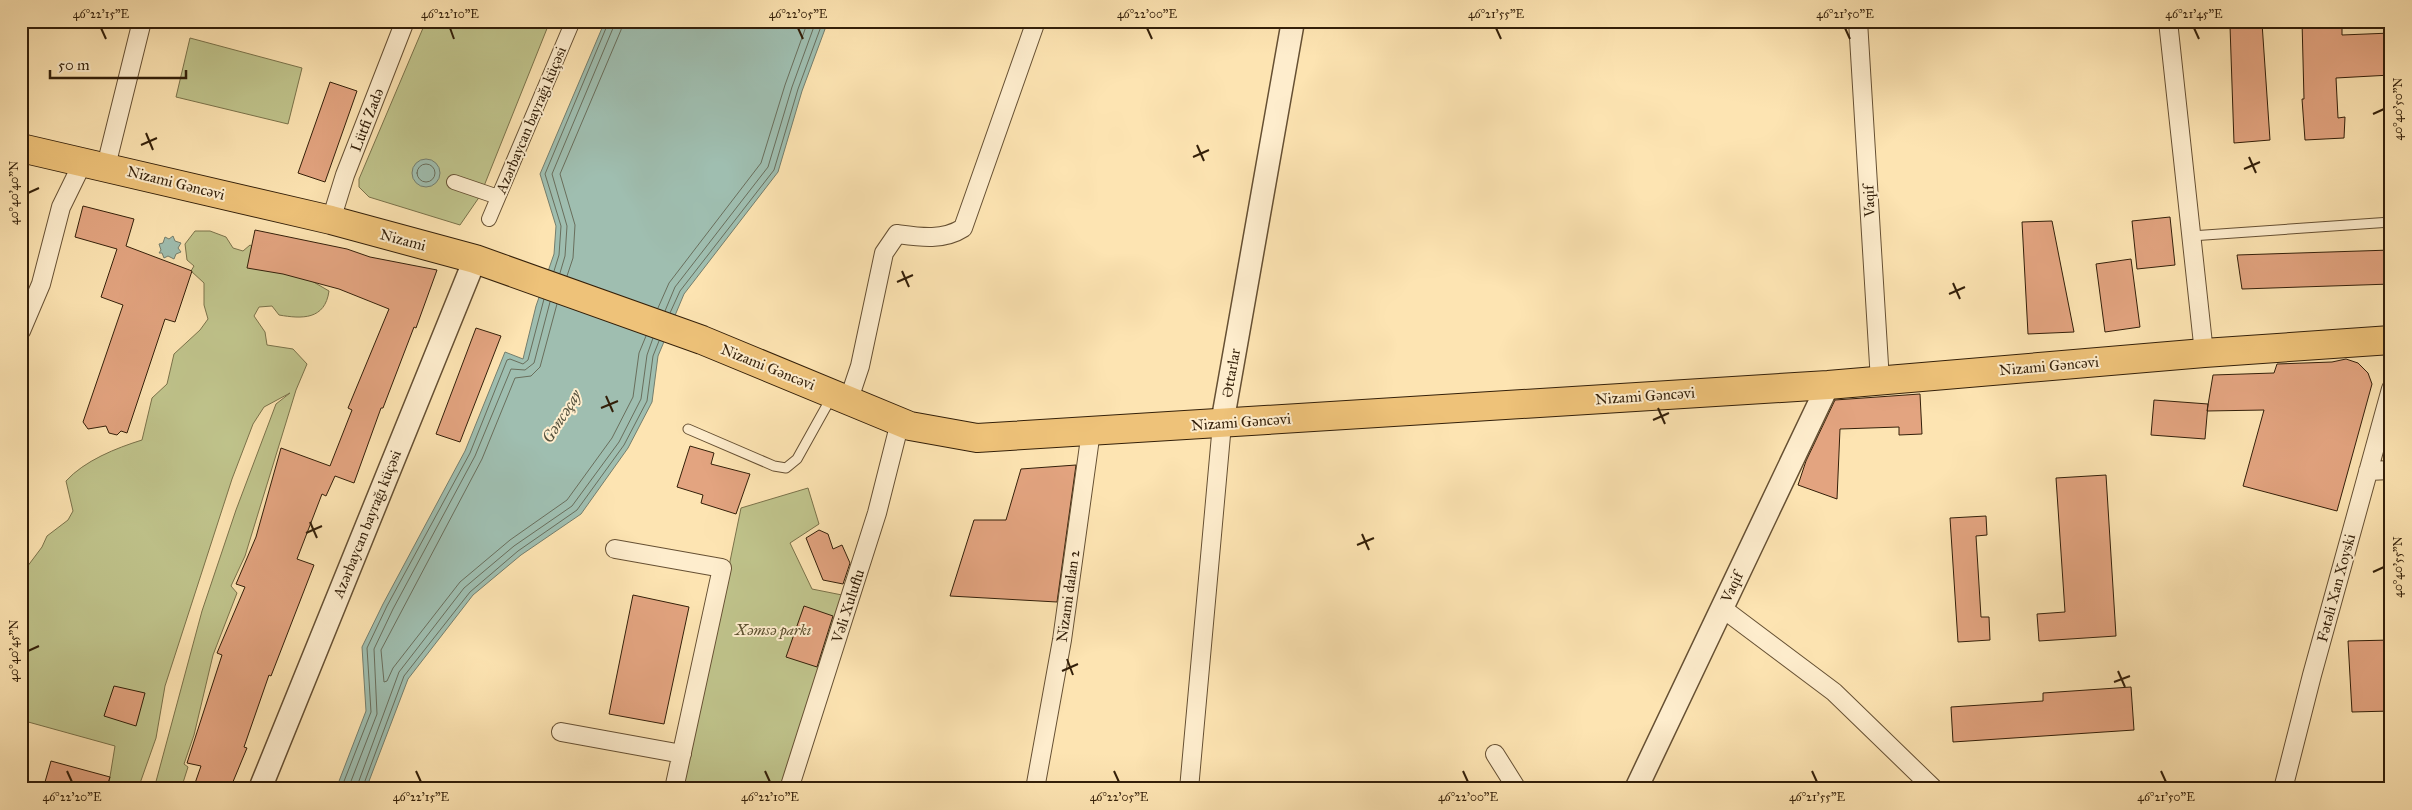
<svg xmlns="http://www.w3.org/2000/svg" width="2412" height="810" font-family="'IM FELL Great Primer',serif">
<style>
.green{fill:#c0c48c;stroke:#7a724a}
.water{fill:#9fbeb0;stroke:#747e6d}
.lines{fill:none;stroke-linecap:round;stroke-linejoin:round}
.shore{stroke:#696e5c;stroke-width:1}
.building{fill:#e3a480;stroke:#331f09}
.service-casing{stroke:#665033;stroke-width:11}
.pedestrian-casing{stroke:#665033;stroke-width:16}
.minor-casing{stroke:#665033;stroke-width:20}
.tertiary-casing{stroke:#665033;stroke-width:25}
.primary-casing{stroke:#331f09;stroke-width:30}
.service{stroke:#feedcd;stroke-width:9}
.pedestrian{stroke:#feedcd;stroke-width:14}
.minor{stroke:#feedcd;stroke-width:18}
.tertiary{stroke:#feedcd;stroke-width:22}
.primary{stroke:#eec279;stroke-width:28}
.ticks{fill:none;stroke:#331f09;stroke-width:2}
.labels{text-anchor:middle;stroke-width:4;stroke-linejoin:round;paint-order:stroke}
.street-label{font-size:15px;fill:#331f09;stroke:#feedcd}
.park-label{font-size:15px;font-style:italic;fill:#5d5130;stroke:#feedcd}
.water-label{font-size:16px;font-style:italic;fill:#534f3b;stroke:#feedcd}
.neatline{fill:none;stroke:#331f09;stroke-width:2}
.ticks-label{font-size:12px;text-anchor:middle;fill:#331f09}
</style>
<rect width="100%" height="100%" fill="#fde4b2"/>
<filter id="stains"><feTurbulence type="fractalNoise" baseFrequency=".004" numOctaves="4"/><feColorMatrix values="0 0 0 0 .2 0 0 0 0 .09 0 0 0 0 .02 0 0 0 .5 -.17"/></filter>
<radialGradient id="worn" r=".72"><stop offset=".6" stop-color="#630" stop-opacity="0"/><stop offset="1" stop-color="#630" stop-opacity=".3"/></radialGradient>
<path class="green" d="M 426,21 L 550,21 L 480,196 L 460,225 L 369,197 L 359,187 L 359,179 Z
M 190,38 L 302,68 L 288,124 L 176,97 Z
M 195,231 L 210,231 L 226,237 L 233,248 L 243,251 L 250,245 L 329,291 C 325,320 302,319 279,315 L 272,306 L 259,307 L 254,316 L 265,332 L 267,345 L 293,349 L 307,364 L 296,390 L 245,556 L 231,586 L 237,593 L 213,655 L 194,735 L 184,764 L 188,767 L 181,789 L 154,789 L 202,611 L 236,510 L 276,404 L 290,393 L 264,407 L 253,424 L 232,479 L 165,686 L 156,738 L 138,789 L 108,789 L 115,746 L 21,720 L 21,575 L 42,547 L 47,536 L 68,520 L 73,511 L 66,481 C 84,461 116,448 142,440 L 152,398 L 167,384 L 174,354 L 200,330 L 208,319 L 204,305 L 204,283 L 191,271 L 194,266 L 187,260 L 185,244 Z
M 808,488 L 819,524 L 790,543 L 812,589 L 842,595 L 781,789 L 683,789 L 741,508 Z"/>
<path class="water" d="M 605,21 L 828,21 L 802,91 L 778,172 L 684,294 L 658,356 L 652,402 L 628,448 L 581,514 L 521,555 L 473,595 L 408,679 L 366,789 L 336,789 L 366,711 L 362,647 L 383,604 L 465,451 L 505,352 L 523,359 L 536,306 L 554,254 L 556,226 L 540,174 Z
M412 173a14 14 0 1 1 28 0a14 14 0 1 1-28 0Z
M 173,236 L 175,241 L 181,243 L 178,248 L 181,252 L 176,254 L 174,259 L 168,256 L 164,258 L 162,253 L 159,253 L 161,250 L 159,244 L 163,243 L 165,237 L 169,239 Z"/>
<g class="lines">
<path class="shore" d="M417 173a9 9 0 1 1 18 0a9 9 0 1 1-18 0Z
M 554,271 L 559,255 L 561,226 L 545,174 L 609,21
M 560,273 L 565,256 L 567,226 L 552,174 L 616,21
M 567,276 L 573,258 L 575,225 L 560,174 L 621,30 L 623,21
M 557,304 L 540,367 L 531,376 L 515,378 L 482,459 L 381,650 L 384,682 L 387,681 L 393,668 L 460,582 L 510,540 L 567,500 L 612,438 L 633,397 L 639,353 L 646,336
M 658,308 L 669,283 L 761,163 L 785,85 L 808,21
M 665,311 L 675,287 L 768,167 L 792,87 L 816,21
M 670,313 L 680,291 L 774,170 L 798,89 L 823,21
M 341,789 L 371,712 L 367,648 L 387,606 L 470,453 L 507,360 L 510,359 L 523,364 L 528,360 L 544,299
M 348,789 L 377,714 L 374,649 L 393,609 L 475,456 L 511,369 L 525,370 L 534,363 L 550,302
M 356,789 L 399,672 L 464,588 L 514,546 L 572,506 L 619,442 L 641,399 L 647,355 L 653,338
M 362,789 L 404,676 L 470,592 L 518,551 L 577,510 L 624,445 L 647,401 L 653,356 L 659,341"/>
</g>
<path class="building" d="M 2302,21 L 2342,21 L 2342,35 L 2391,33 L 2391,75 L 2336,78 L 2338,118 L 2345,117 L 2344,138 L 2305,140 L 2302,99 L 2304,99 Z
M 2262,23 L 2270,140 L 2234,143 L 2230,26 Z
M 330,82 L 357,91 L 325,182 L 298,173 Z
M 83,206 L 134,219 L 126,246 L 192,271 L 175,322 L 165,319 L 127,433 L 121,431 L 117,435 L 109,433 L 106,426 L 88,429 L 83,422 L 123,305 L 101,297 L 117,249 L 75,237 Z
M 2170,217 L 2175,265 L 2137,269 L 2132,221 Z
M 2052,221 L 2074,332 L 2028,334 L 2022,222 Z
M 255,230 L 347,249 L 370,257 L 437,270 L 416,328 L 414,327 L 383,408 L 381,408 L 354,483 L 335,476 L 326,496 L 322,494 L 297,559 L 314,565 L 271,676 L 269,675 L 244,747 L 247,748 L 230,789 L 193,789 L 201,766 L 187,763 L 222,655 L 217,653 L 245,587 L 236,584 L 256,537 L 281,448 L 330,466 L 352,410 L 348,408 L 389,309 L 339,289 L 283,274 L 247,268 Z
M 2391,250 L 2391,284 L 2242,289 L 2237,255 Z
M 2131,259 L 2140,327 L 2105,332 L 2096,264 Z
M 476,328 L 501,336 L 460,442 L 436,434 Z
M 2346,359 L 2358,363 L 2368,373 L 2372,384 L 2337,511 L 2243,486 L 2264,410 L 2207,411 L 2213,375 L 2274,373 L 2277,364 L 2332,362 Z
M 1920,394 L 1922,434 L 1899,435 L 1899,427 L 1840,429 L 1837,499 L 1798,485 L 1806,461 L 1835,400 Z
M 2154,400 L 2208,404 L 2205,439 L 2151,435 Z
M 690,446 L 714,453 L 711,464 L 750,474 L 736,514 L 701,503 L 703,495 L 677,487 Z
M 1076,465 L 1057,602 L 950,596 L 974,520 L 1006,520 L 1021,469 Z
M 2106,475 L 2116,636 L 2039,641 L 2037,614 L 2065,612 L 2056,478 Z
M 1986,516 L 1987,535 L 1976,536 L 1981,617 L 1989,617 L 1990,640 L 1958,642 L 1950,518 Z
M 819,530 L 828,534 L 833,549 L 842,545 L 850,563 L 843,584 L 823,580 L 806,538 Z
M 633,595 L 689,607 L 664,724 L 609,714 Z
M 804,606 L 833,616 L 817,667 L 786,657 Z
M 2391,640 L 2391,711 L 2352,712 L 2348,641 Z
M 114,686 L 145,693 L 136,726 L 104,716 Z
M 2131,687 L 2134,730 L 1953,742 L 1951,707 L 2043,701 L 2043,693 Z
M 51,761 L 110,777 L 106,789 L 43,789 Z"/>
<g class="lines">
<g class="service-casing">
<path id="service" d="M 2191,236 L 2391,222
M 688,429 L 774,466 L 786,468 L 797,459 L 831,398"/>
</g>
<g class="pedestrian-casing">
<path id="pedestrian" d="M 454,182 L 498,197
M 489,219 L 573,21"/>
</g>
<g class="minor-casing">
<path id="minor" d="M 1858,21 L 1880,381
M 2168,21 L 2204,353
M 106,166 L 142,21
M 331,220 L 345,175 L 405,21
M 21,331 L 41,284 L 61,207 L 83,162
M 849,399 L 860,366 L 884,253 L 897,234 C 919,237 943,241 963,228 L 1036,21
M 2368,471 L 2391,470
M 615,549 L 722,568 L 674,789
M 1722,608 L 1834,692 L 1934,789
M 561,732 L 682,754
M 1495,754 L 1517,789
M 789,789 L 877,513 L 900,422
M 1035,789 L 1062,640 L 1091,431
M 1189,789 L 1222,424
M 2283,789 L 2312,675 L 2391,389"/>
</g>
<g class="tertiary-casing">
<path id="tertiary" d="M 1222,424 L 1293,21
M 260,789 L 475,259
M 1636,789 L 1828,385"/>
</g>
<g class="primary-casing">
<path id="primary" d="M 21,148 L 331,220 L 475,259 L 702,340 L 910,426 L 977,438 L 1828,385 L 2204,353 L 2391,340"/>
</g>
<use href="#service" class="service"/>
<use href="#pedestrian" class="pedestrian"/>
<use href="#minor" class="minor"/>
<use href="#tertiary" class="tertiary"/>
<use href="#primary" class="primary"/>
</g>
<path class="ticks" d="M 101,28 L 106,39M 450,28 L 454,39M 798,28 L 803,39M 1147,28 L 1152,39M 1496,28 L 1501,39M 1845,28 L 1850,39M 2194,28 L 2199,39M 2373,114 L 2384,109M 146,133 L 153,150M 141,145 L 157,138M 1197,145 L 1204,161M 1193,157 L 1209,150M 2249,157 L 2256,173M 2244,169 L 2260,162M 28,193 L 39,188M 902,271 L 909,287M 897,282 L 913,275M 1953,283 L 1960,299M 1949,294 L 1965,287M 606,396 L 613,412M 601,408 L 618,401M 1658,408 L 1665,424M 1653,420 L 1669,413M 310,522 L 317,538M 306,533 L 322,526M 1362,534 L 1369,550M 1357,545 L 1374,538M 2373,572 L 2384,567M 28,651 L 39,646M 1067,659 L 1073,675M 1062,671 L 1078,664M 2118,671 L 2125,687M 2114,682 L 2130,676M 67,771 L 72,782M 416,771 L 421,782M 765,771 L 770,782M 1114,771 L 1119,782M 1463,771 L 1468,782M 1812,771 L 1817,782M 2161,771 L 2166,782"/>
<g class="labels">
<g class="street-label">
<text transform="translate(367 120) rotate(-69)" y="5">Lütfi Zadə</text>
<text transform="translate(531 120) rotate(-67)" y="5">Azərbaycan bayrağı küçəsi</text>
<text transform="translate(176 183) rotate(14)" y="5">Nizami Gəncəvi</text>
<text transform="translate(1869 201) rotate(-93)" y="5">Vaqif</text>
<text transform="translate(403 240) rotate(15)" y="5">Nizami</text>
<text transform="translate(2049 366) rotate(-5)" y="5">Nizami Gəncəvi</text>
<text transform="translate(768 367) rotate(22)" y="5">Nizami Gəncəvi</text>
<text transform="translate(1231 373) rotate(-80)" y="5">Əttarlar</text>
<text transform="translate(1645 396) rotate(-4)" y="5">Nizami Gəncəvi</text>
<text transform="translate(1241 422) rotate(-4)" y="5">Nizami Gəncəvi</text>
<text transform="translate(367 524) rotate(-68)" y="5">Azərbaycan bayrağı küçəsi</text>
<text transform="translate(1732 587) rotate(-65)" y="5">Vaqif</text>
<text transform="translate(2336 588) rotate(-75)" y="5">Fətəli Xan Xoyski</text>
<text transform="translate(1068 596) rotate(-82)" y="5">Nizami dalan 2</text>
<text transform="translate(848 606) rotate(-72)" y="5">Vəli Xuluflu</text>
</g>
<g class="park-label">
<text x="773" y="635">Xəmsə parkı</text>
</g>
<g class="water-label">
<text transform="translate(561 416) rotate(-58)" y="6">Gəncəçay</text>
</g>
</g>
<rect width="2412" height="810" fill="none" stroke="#fde4b2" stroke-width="55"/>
<path d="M50 70v8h136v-8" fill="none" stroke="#331f09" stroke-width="2.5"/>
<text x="58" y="70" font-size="15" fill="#331f09" stroke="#feedcd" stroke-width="4" paint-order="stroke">50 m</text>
<rect x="28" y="28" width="2356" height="754" class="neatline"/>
<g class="ticks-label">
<text x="101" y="18">46°22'15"E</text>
<text x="450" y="18">46°22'10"E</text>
<text x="798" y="18">46°22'05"E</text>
<text x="1147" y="18">46°22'00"E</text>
<text x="1496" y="18">46°21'55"E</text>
<text x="1845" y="18">46°21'50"E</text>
<text x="2194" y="18">46°21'45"E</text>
<text transform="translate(2398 109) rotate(-90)" y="4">40°40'50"N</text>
<text transform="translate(14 193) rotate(-90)" y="4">40°40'40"N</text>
<text transform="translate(2398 567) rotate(-90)" y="4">40°40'55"N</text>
<text transform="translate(14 651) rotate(-90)" y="4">40°40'45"N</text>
<text x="72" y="801">46°22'20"E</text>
<text x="421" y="801">46°22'15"E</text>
<text x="770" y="801">46°22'10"E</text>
<text x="1119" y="801">46°22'05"E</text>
<text x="1468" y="801">46°22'00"E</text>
<text x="1817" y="801">46°21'55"E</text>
<text x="2166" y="801">46°21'50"E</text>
</g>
<rect width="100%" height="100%" filter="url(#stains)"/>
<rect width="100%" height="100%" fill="url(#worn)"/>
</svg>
